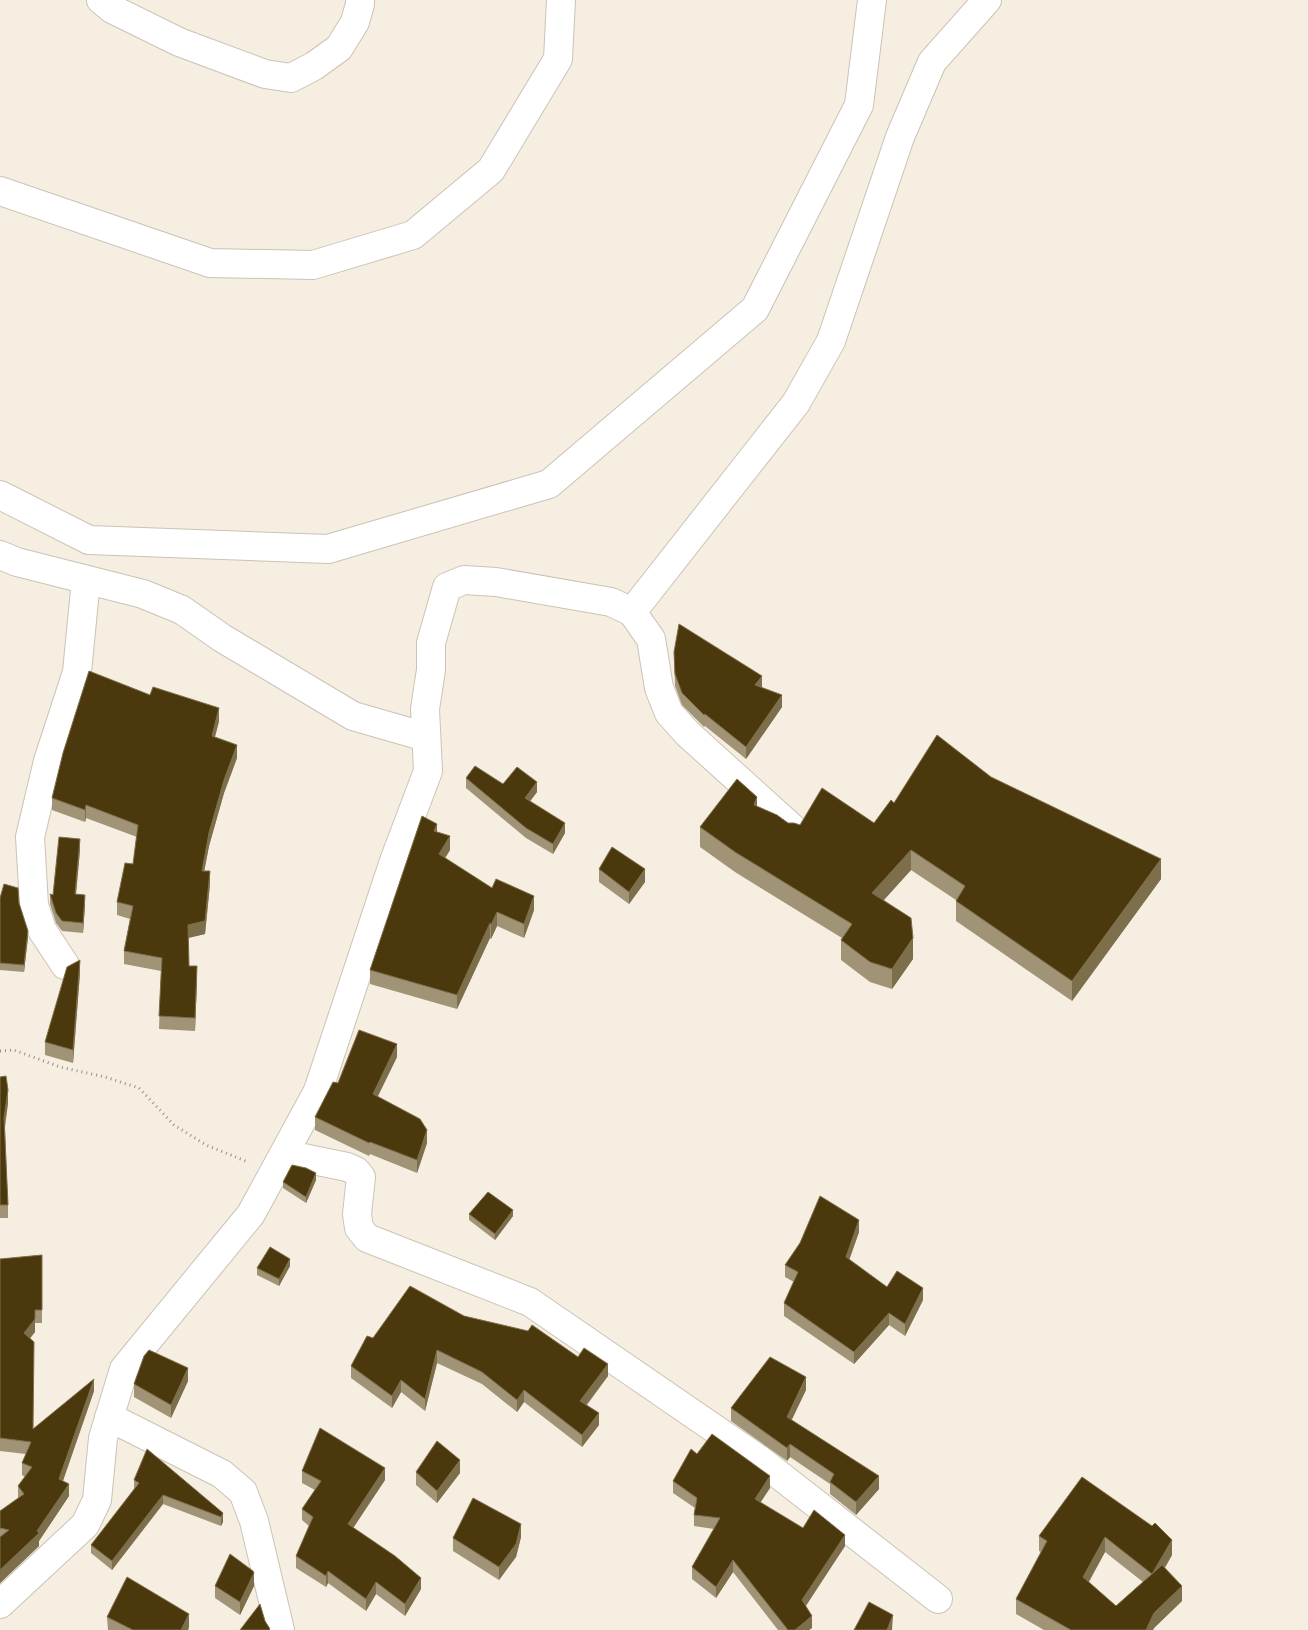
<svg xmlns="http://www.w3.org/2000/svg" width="1308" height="1630" font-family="'Nunito Sans',sans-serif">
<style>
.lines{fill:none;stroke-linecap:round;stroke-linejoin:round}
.street-casing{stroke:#cac3b6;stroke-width:30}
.path{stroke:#969188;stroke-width:3;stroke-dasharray:1 4;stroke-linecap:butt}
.street{stroke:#fff;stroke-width:28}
.wall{fill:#a09376;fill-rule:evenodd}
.shaded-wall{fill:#7e6f4c}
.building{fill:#4b380c;stroke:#7e6f4c;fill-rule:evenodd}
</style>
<rect width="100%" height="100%" fill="#f5eee1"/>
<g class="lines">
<g class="street-casing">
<path id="street" d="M 101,0 L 112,9 L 179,42 L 265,74 L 291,78 L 314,66 L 339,48 L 355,22 L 360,4 L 360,0
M 0,191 L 210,263 L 313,265 L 413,235 L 491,170 L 558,59 L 561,0
M 0,495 L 89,540 L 328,549 L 549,484 L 755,309 L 859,105 L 872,0
M 0,555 L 17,562 L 143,594 L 182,610 L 222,638 L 353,716 L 426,737
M 632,612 L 796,403 L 831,341 L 900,137 L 932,62 L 987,0
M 65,965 L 42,930 L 34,905 L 30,837 L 48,761 L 77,672 L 86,580
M 284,1154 L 347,1167 L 356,1171 L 361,1177 L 357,1214 L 359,1228 L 367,1238 L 530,1302 L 760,1460 L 938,1599
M 109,1417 L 222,1474 L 243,1492 L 254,1521 L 280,1630
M 0,1604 L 85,1525 L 97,1500 L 103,1438 L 124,1369 L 251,1214 L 318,1091 L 394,861 L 428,771 L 425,709 L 431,670 L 431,643 L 447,587 L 464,580 L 496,582 L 611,602 L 632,612 L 651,639 L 659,688 L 669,713 L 688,734 L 792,828"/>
</g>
<path class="path" d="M 0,1051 L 14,1050 L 60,1067 L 105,1077 L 139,1088 L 174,1125 L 206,1145 L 248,1162"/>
<use href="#street" class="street"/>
</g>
<path class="wall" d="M 674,652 L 762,687 L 782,707 L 746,759 L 705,726 L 704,727 L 682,705 L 675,686 Z
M 219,721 L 215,737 L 237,758 L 224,793 L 209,846 L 204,871 L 210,884 L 205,934 L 188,938 L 189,966 L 197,979 L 195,1031 L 159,1029 L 161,971 L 124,964 L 124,951 L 130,919 L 117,915 L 117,902 L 133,864 L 137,837 L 86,818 L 85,822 L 52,810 L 52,798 Z
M 991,777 L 1161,879 L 1072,1001 L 956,921 L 956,900 L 911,870 L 884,900 L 913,959 L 892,989 L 870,982 L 841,960 L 841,940 L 842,938 L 735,872 L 700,847 L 700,827 L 757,806 L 788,823 L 800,825 L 874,823 L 894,803 Z
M 466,778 L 503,784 L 537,792 L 530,801 L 565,833 L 553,854 L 526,838 L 466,788 Z
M 437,832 L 450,850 L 445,858 L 492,888 L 534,910 L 524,938 L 497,926 L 491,939 L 490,938 L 457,1009 L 370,984 L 370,970 Z
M 80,850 L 76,894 L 85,905 L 83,933 L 62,931 L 56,923 L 50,904 L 50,894 L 53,895 Z
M 599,869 L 645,882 L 629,904 L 599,882 Z
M 0,898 L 19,903 L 28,937 L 24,972 L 0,970 Z
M 80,973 L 73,1063 L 45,1055 L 45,1042 Z
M 397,1057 L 378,1096 L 427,1143 L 417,1173 L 370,1154 L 369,1156 L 315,1130 L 315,1117 L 338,1083 Z
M 0,1077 L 8,1103 L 5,1128 L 8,1205 L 8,1218 L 0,1218 Z
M 316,1180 L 306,1203 L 283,1188 L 283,1182 Z
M 469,1214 L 513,1216 L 495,1240 L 469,1220 Z
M 859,1232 L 849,1260 L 887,1287 L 923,1300 L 905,1336 L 889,1325 L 854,1364 L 784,1316 L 784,1303 L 794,1282 L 785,1277 L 785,1265 Z
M 42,1255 L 42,1323 L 35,1323 L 35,1332 L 30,1338 L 33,1429 L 94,1391 L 63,1481 L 69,1496 L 39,1541 L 39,1546 L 0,1583 L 0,1511 L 18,1499 L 18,1486 L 25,1477 L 22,1475 L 22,1463 L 26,1454 L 0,1451 L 0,1259 Z
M 290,1266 L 279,1286 L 257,1275 L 257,1268 Z
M 464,1316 L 578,1357 L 608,1376 L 587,1405 L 599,1425 L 582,1447 L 524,1402 L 517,1412 L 482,1384 L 437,1363 L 425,1411 L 401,1392 L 392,1408 L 351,1378 L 351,1366 L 373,1338 Z
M 188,1381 L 171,1418 L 134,1397 L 134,1384 Z
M 806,1390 L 791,1420 L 879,1489 L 856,1515 L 830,1494 L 830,1484 L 790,1457 L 787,1461 L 731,1421 L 731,1408 Z
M 697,1454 L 770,1488 L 760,1502 L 803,1528 L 845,1546 L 805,1606 L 812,1628 L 809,1630 L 778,1630 L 733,1572 L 716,1598 L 692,1579 L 692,1567 L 714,1529 L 694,1526 L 694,1515 L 695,1508 L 673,1493 L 673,1481 Z
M 302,1471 L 385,1480 L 353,1527 L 421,1589 L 405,1616 L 376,1594 L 366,1611 L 328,1583 L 326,1587 L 296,1568 L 296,1556 L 309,1526 L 302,1520 L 302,1509 L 315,1490 L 302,1483 Z
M 416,1472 L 460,1473 L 437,1503 L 416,1485 Z
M 1082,1477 L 1172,1555 L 1165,1568 L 1182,1601 L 1154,1628 L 1153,1630 L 1044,1630 L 1016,1614 L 1016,1599 L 1041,1552 L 1039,1551 L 1039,1536 ZM 1105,1552 L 1143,1582 L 1116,1606 L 1089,1582 Z
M 134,1480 L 223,1513 L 223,1522 L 221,1526 L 163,1504 L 112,1570 L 91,1553 L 91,1545 L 134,1489 Z
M 521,1537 L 516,1557 L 499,1580 L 453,1551 L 453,1538 Z
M 215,1586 L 254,1586 L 240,1615 L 215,1598 Z
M 107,1617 L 189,1627 L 188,1630 L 108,1630 Z"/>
<path class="shaded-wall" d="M 762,676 L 762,688 L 755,685 Z
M 782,695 L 782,707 L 746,759 L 746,747 Z
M 219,708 L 219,721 L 212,748 L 212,736 Z
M 237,745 L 237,758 L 224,793 L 209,846 L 202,883 L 202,871 L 209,833 L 224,780 Z
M 537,782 L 537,792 L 525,808 L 525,798 Z
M 757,797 L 757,817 L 754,805 Z
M 86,805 L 86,818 L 85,822 L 85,810 Z
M 565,823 L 565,833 L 553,854 L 553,844 Z
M 437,824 L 437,838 L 434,831 Z
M 450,836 L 450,850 L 439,868 L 439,854 Z
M 80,839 L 80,850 L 75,904 L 75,894 Z
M 911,850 L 911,870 L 872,913 L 872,893 Z
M 1161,859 L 1161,879 L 1072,1001 L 1072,981 Z
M 645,869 L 645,882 L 629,904 L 629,892 Z
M 210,871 L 210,884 L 205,934 L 188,938 L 188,925 Z
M 85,895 L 85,905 L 83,933 L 83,923 Z
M 534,896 L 534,910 L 524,938 L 524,924 Z
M 497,912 L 497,926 L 491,939 L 491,925 Z
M 490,923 L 490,938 L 457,1009 L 457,995 Z
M 28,931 L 28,937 L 24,972 L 24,965 Z
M 913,938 L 913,959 L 892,989 L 892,969 Z
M 80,960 L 80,973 L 73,1063 L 73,1050 Z
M 197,966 L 197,979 L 195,1031 L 195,1018 Z
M 397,1044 L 397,1057 L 373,1106 L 373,1094 Z
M 8,1090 L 8,1103 L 4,1131 L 4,1118 Z
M 427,1130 L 427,1143 L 417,1173 L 417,1160 Z
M 316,1173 L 316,1180 L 306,1203 L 306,1197 Z
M 513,1210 L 513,1216 L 495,1240 L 495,1234 Z
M 859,1220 L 859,1232 L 846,1269 L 846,1257 Z
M 290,1259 L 290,1266 L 279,1286 L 279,1279 Z
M 923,1288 L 923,1300 L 905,1336 L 905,1324 Z
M 35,1310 L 35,1332 L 24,1346 L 24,1333 Z
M 889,1313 L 889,1325 L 854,1364 L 854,1352 Z
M 437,1350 L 437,1363 L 425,1411 L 425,1399 Z
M 608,1364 L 608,1376 L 580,1413 L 580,1401 Z
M 188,1368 L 188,1381 L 171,1418 L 171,1405 Z
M 806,1377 L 806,1390 L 787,1430 L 787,1417 Z
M 94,1379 L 94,1391 L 59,1492 L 59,1479 Z
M 401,1380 L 401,1392 L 392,1408 L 392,1396 Z
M 524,1390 L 524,1402 L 517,1412 L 517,1400 Z
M 599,1413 L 599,1425 L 582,1447 L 582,1435 Z
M 790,1444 L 790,1457 L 787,1461 L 787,1448 Z
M 460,1460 L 460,1473 L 437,1503 L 437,1491 Z
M 385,1468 L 385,1480 L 348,1536 L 348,1524 Z
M 770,1476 L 770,1488 L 755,1511 L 755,1499 Z
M 879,1476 L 879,1489 L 856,1515 L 856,1502 Z
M 69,1484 L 69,1496 L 39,1541 L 39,1546 L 0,1583 L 0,1570 L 37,1531 Z
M 163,1495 L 163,1504 L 112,1570 L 112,1561 Z
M 223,1513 L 223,1522 L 221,1526 L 221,1517 Z
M 521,1524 L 521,1537 L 516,1557 L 499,1580 L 499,1567 Z
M 845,1535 L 845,1546 L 802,1612 L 802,1600 Z
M 1105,1537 L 1105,1552 L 1083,1592 L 1083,1577 Z
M 1172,1540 L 1172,1555 L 1152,1589 L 1152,1574 Z
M 733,1560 L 733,1572 L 716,1598 L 716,1587 Z
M 328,1571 L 328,1583 L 326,1587 L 326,1576 Z
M 254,1573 L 254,1586 L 240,1615 L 240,1602 Z
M 421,1578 L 421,1589 L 405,1616 L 405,1604 Z
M 376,1582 L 376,1594 L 366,1611 L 366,1599 Z
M 1182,1586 L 1182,1601 L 1154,1628 L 1153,1630 L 1146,1630 L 1154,1613 Z
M 189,1614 L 189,1627 L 188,1630 L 181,1630 Z
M 893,1615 L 892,1630 L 887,1630 Z
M 812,1616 L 812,1628 L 809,1630 L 795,1630 Z"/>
<path class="building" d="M 679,624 L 762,676 L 755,685 L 782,695 L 746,747 L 705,714 L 704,715 L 682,693 L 675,674 L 674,652 Z
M 89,671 L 150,695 L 153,687 L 219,708 L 212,736 L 237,745 L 224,780 L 209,833 L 202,871 L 210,871 L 205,921 L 188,925 L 189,966 L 197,966 L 195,1018 L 159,1016 L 162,958 L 124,951 L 133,906 L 117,902 L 125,863 L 133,864 L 138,825 L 86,805 L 85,810 L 52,798 L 63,753 Z
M 937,735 L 991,777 L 1161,859 L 1072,981 L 956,901 L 965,886 L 911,850 L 872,893 L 911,918 L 913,938 L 892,969 L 870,962 L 841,940 L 852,924 L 735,852 L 700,827 L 737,779 L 757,797 L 754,805 L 777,815 L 788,823 L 794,823 L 800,825 L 822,788 L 874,823 L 891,800 L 894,803 Z
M 475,766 L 503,784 L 517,767 L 537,782 L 525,798 L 565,823 L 553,844 L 526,828 L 466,778 Z
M 422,816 L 437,824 L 434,831 L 450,836 L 439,854 L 492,888 L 496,879 L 534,896 L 524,924 L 497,912 L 491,925 L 490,923 L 457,995 L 370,970 Z
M 59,837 L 80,839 L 75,894 L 85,895 L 83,923 L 62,921 L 56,913 L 50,894 L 53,895 Z
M 612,847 L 645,869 L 629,892 L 599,869 Z
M 4,884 L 18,888 L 19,903 L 28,931 L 24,965 L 0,963 L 0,898 Z
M 80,960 L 73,1050 L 45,1042 L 67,967 Z
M 359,1030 L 397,1044 L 373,1094 L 420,1119 L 427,1130 L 417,1160 L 370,1142 L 369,1143 L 315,1117 L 333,1082 L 338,1083 Z
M 6,1076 L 8,1090 L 4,1118 L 8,1205 L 0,1205 L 0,1077 Z
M 292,1165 L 306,1168 L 316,1173 L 306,1197 L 283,1182 Z
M 488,1192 L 513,1210 L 495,1234 L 469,1214 Z
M 820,1196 L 859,1220 L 846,1257 L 887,1287 L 897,1271 L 923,1288 L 905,1324 L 889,1313 L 854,1352 L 784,1303 L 798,1272 L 785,1265 L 800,1243 Z
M 270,1247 L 290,1259 L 279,1279 L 257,1268 Z
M 42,1255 L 42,1310 L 35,1310 L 35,1319 L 24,1333 L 34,1342 L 33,1429 L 94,1379 L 59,1479 L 69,1484 L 37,1531 L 39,1533 L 0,1570 L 0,1537 L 9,1530 L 0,1528 L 0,1511 L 24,1494 L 18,1486 L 32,1467 L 22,1463 L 31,1442 L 0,1438 L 0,1259 Z
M 410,1286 L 464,1316 L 528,1331 L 532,1325 L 578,1357 L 584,1348 L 608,1364 L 580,1401 L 599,1413 L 582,1435 L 524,1390 L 517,1400 L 482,1372 L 437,1350 L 425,1399 L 401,1380 L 392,1396 L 351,1366 L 367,1336 L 373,1338 Z
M 149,1350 L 188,1368 L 171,1405 L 134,1384 L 144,1356 Z
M 770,1357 L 806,1377 L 787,1417 L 879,1476 L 856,1502 L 830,1482 L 834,1474 L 790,1444 L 787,1448 L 731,1408 Z
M 320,1428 L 385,1468 L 348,1524 L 395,1556 L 421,1578 L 405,1604 L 376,1582 L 366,1599 L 328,1571 L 326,1576 L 296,1556 L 313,1517 L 302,1509 L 321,1481 L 302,1471 Z
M 712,1434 L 770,1476 L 755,1499 L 803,1528 L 814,1510 L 845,1535 L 802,1600 L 812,1616 L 795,1630 L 788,1630 L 733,1560 L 716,1587 L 692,1567 L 720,1518 L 694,1515 L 697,1498 L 673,1481 L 691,1449 L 697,1454 Z
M 437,1441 L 460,1460 L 437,1491 L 416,1472 Z
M 147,1449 L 223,1513 L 221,1517 L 163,1495 L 112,1561 L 91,1545 L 139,1483 L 134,1480 Z
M 1082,1477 L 1152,1526 L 1155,1523 L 1172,1540 L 1152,1574 L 1162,1565 L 1182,1586 L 1154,1613 L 1146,1630 L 1071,1630 L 1016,1599 L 1047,1541 L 1039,1536 ZM 1105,1537 L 1152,1574 L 1116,1606 L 1083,1577 Z
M 473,1498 L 521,1524 L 516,1544 L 499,1567 L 453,1538 Z
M 230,1554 L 253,1571 L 254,1573 L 240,1602 L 215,1586 Z
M 127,1577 L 189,1614 L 181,1630 L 133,1630 L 107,1617 Z
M 869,1602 L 893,1615 L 887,1630 L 854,1630 Z
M 260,1604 L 265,1621 L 270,1629 L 269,1630 L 240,1630 Z"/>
</svg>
